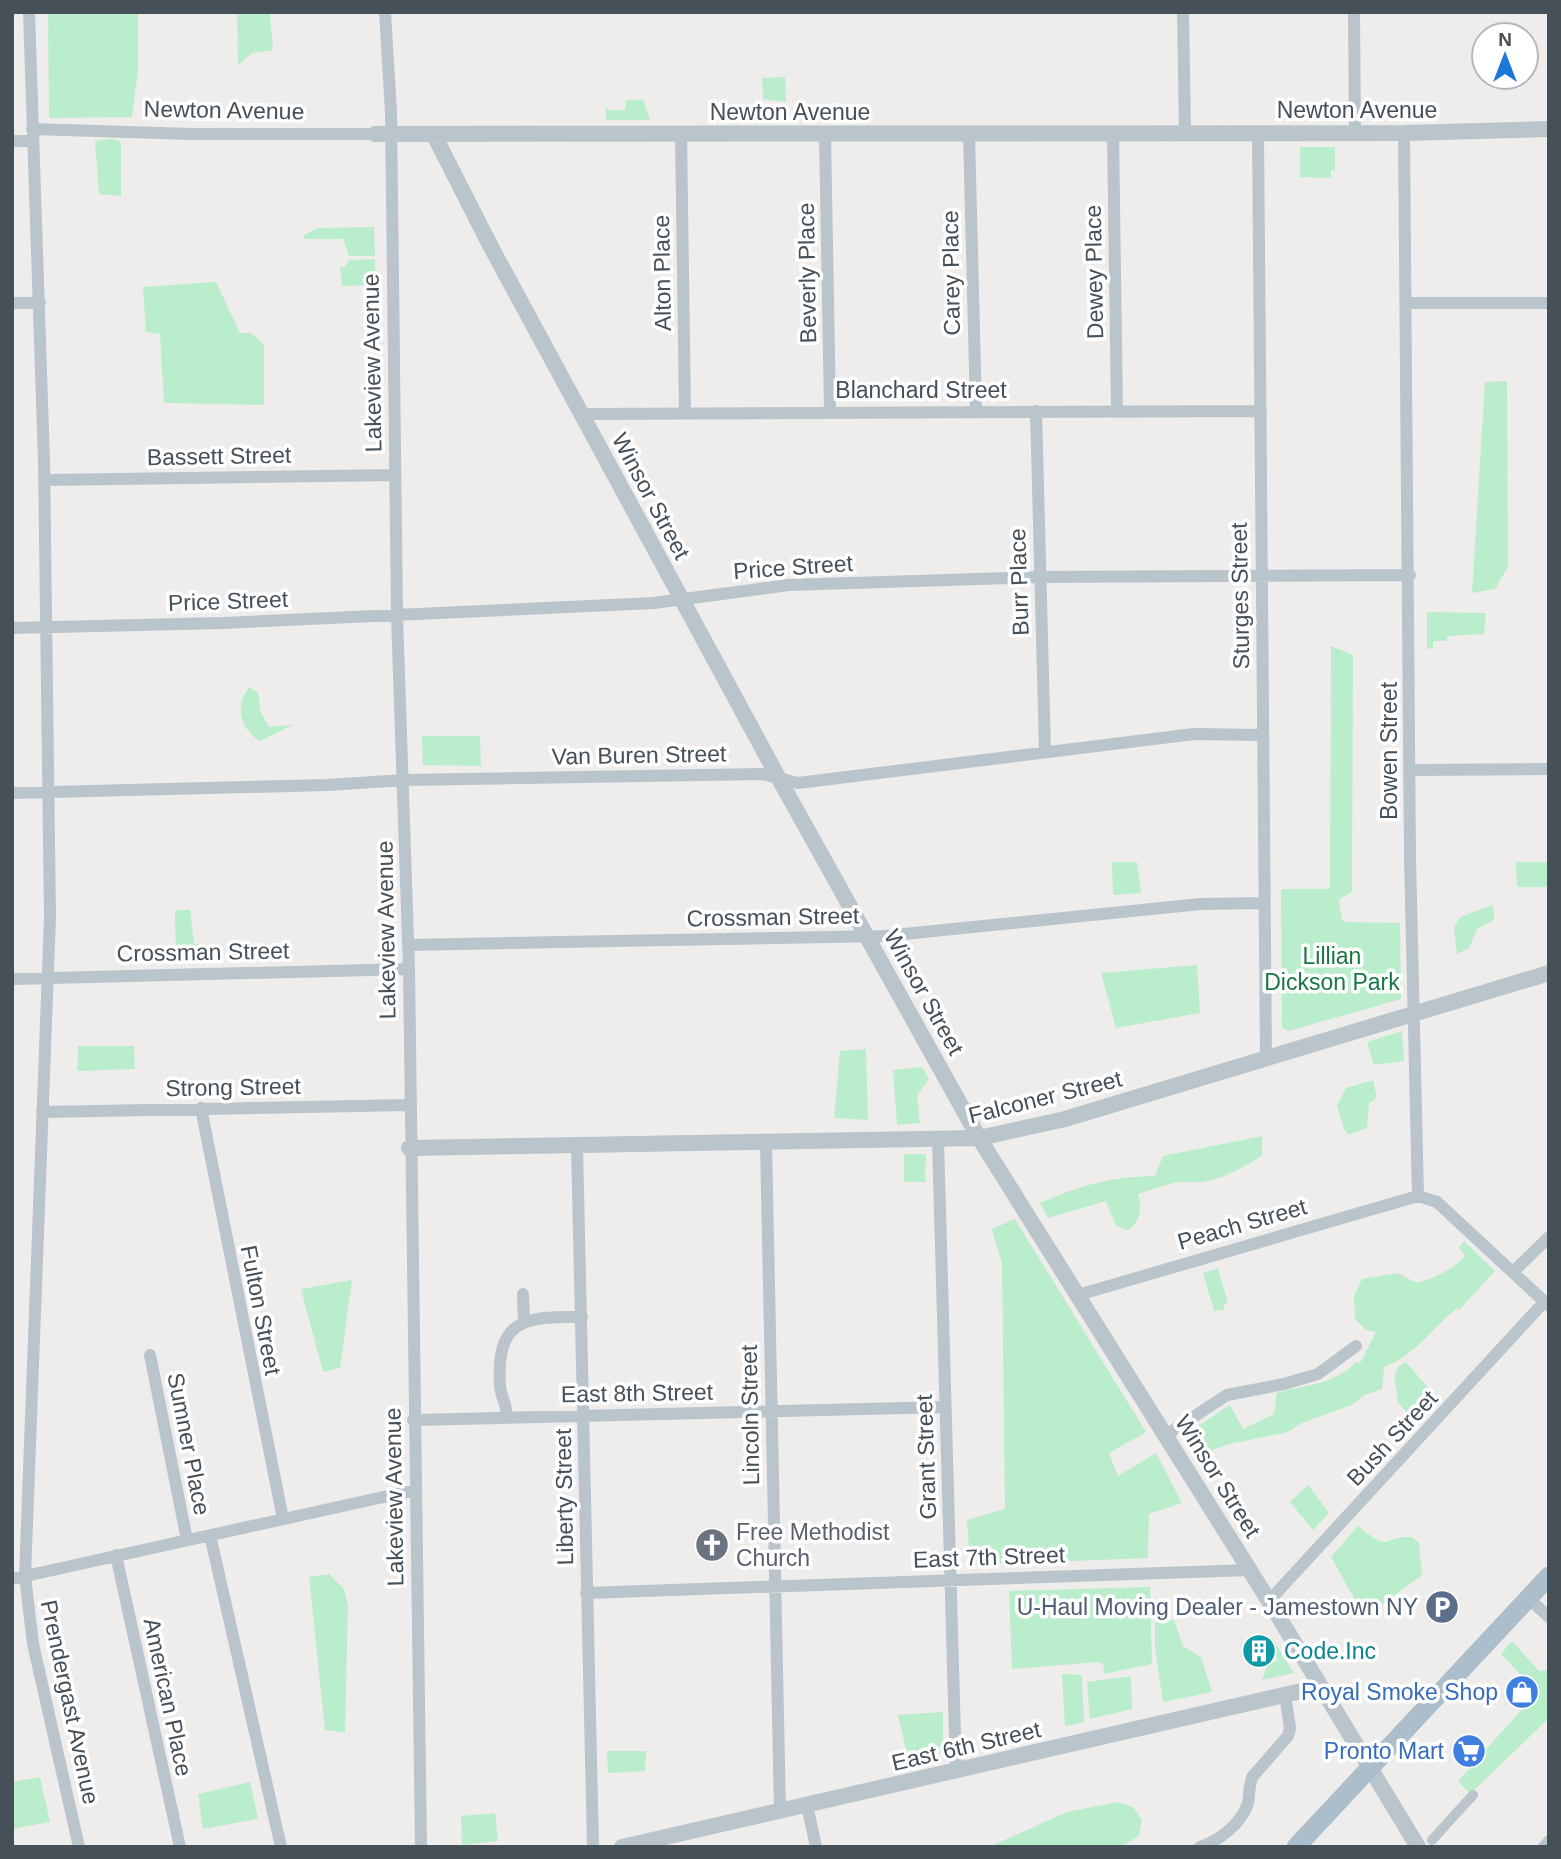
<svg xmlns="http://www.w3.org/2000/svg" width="1561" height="1859" font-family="Helvetica,sans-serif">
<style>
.green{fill:#baedcb}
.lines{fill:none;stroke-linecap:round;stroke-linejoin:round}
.pedestrian{stroke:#bac4cb;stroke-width:10}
.minor{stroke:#bac4cb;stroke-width:12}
.tertiary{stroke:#bac4cb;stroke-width:16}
.primary{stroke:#acbdcb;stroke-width:19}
.labels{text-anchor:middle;stroke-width:7;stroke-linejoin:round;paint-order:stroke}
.street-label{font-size:23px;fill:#455059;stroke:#fff}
.park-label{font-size:23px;fill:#187743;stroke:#fff}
.worship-label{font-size:23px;fill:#5b616d;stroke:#fff;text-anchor:start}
.service-label{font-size:23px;fill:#4e5e75;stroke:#fff;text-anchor:end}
.culture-label{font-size:23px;fill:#0d838f;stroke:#fff;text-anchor:start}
.shop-label{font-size:23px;fill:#366cbe;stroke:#fff;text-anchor:end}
</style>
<rect width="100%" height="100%" fill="#efecec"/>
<path class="green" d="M 48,12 L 138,12 L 138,71 L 132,117 L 49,118 Z
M 237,12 L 270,13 L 273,50 L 252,53 L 238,65 Z
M 785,77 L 786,102 L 763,99 L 762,78 Z
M 626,100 L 643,100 L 650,120 L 606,120 L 606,107 L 609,110 L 625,110 Z
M 112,139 L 120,141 L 121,145 L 121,196 L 99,194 L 95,141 Z
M 1300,147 L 1335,147 L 1335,170 L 1331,170 L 1331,178 L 1300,177 Z
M 374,227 L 375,256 L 349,256 L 343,239 L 305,239 L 303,236 L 317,228 Z
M 375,259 L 376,285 L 342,286 L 340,267 L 345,267 L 349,260 Z
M 216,282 L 240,333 L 251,333 L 264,345 L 264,405 L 164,403 L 160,334 L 146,332 L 143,287 Z
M 1507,381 L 1508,567 L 1495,589 L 1472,593 L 1485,382 Z
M 1427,612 L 1486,613 L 1484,634 L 1448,636 L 1446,641 L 1433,641 L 1433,648 L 1427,649 Z
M 1331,646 L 1353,655 L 1352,892 L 1339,899 L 1342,920 L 1346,922 L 1400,923 L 1401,999 L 1288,1031 L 1282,1027 L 1281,889 L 1330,889 Z
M 249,687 L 258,692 L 261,713 L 269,727 L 293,725 L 260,741 C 239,728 235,706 249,687 Z
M 422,736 L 480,736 L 481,766 L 423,765 Z
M 1112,862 L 1137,862 L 1141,893 L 1113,895 Z
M 1516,862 L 1549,862 L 1549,887 L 1517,887 Z
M 1493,905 L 1494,920 L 1477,929 L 1469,948 L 1457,954 L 1454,928 L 1460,917 Z
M 175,910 L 190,910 L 194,944 L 199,944 L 201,957 L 176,957 Z
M 1197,965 L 1200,1013 L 1116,1028 L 1101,973 Z
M 1402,1031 L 1404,1061 L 1374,1065 L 1367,1042 Z
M 78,1046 L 134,1046 L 135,1069 L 77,1071 Z
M 866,1049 L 868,1120 L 834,1118 L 840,1051 Z
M 922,1067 L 929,1079 L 917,1096 L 920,1123 L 897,1125 L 893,1070 Z
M 1373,1080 L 1377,1098 L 1369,1103 L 1367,1128 L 1349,1135 L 1344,1129 L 1337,1105 L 1346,1088 Z
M 1262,1136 L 1262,1156 C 1243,1167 1224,1179 1202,1182 C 1194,1183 1187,1181 1180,1182 C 1171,1182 1149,1191 1138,1194 C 1142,1206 1141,1224 1127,1230 L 1116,1226 L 1106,1201 L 1048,1218 L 1040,1203 C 1082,1185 1110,1177 1155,1176 L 1163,1156 Z
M 904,1154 L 926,1154 L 925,1182 L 904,1182 Z
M 1015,1219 L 1146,1432 L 1109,1453 L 1118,1476 L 1156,1453 L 1182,1503 L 1149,1514 L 1148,1558 L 970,1565 L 967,1520 L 1005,1509 L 1002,1264 L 992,1229 Z
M 1464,1241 L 1495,1271 L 1459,1310 L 1457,1308 C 1431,1329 1416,1355 1384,1367 L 1382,1389 L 1364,1395 L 1352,1405 L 1302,1423 L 1288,1432 L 1229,1444 L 1197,1456 L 1186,1434 L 1230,1405 L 1243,1429 L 1274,1414 L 1277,1393 C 1305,1385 1336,1384 1356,1362 L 1360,1363 L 1376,1332 L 1366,1330 L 1355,1319 L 1354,1296 L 1362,1279 L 1397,1273 L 1417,1283 C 1436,1277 1451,1271 1465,1256 L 1459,1247 Z
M 1218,1268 L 1228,1303 L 1224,1304 L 1224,1310 L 1214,1311 L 1203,1273 Z
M 352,1280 L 340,1368 L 323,1372 L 301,1289 Z
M 1406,1362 L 1437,1398 L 1414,1423 L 1396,1399 L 1398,1397 L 1394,1377 L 1399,1366 Z
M 1308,1485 L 1329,1513 L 1313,1530 L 1290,1502 Z
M 1358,1526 C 1393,1554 1380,1536 1412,1537 L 1419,1543 L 1422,1575 L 1371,1613 L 1367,1603 L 1358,1605 L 1331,1557 Z
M 329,1574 L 344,1589 L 348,1606 L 345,1733 L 325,1730 L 309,1577 Z
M 1150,1587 L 1152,1664 L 1103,1674 L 1104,1664 L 1098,1662 L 1012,1669 L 1009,1591 Z
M 1174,1620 L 1183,1646 L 1201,1657 L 1212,1692 L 1163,1702 L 1155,1648 L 1155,1622 Z
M 1272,1638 L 1294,1673 L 1262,1680 L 1268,1664 L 1278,1661 L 1268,1641 Z
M 1512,1641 L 1539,1671 L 1549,1670 L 1549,1718 L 1470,1794 L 1458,1781 L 1533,1697 L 1535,1690 L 1501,1654 Z
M 1062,1674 L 1082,1675 L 1084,1722 L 1065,1726 Z
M 1131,1676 L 1132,1709 L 1090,1719 L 1087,1682 Z
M 943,1712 L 943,1752 L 908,1758 L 898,1715 Z
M 607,1751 L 646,1751 L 645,1771 L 608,1773 Z
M 40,1777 L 50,1822 L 12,1829 L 12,1782 Z
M 250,1782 L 258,1819 L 203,1829 L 198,1794 Z
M 1118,1802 L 1133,1807 L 1142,1820 L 1139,1835 L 1121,1847 L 989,1847 L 1067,1812 Z
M 495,1813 L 498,1841 L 462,1845 L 461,1816 Z"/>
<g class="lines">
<path class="pedestrian" d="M 1432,1840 L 1473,1795"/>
<path class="minor" d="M 29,12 L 44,461 L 50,917 L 25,1576 L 33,1644 L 79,1847
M 385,12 L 391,112 L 397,616 L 409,969 L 421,1847
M 1183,12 L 1185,133
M 1354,12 L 1355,133
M 32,129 L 191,134 L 375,134
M 1113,133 L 1117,411
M 1258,133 L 1266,1059
M 1404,133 L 1410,858 L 1418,1196
M 681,134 L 685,412
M 969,134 L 976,410
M 825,135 L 830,411
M 12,141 L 32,141
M 12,303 L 40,303
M 1406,303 L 1549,303
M 1036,411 L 1045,751
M 581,414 L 1261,411
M 45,480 L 395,475
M 12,628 L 223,623 L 654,603 L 789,585 L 1039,577 L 1410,575
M 1411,770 L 1549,769
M 12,793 L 328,785 L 404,780 L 763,774 L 798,783 L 1194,734 L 1263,735
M 408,945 L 884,936 L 1201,904 L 1264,903
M 12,979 L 409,969
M 201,1108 L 283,1519
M 42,1112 L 408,1105
M 938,1141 L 956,1772
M 766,1143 L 780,1811
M 577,1146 L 593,1847
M 1513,1272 L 1549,1237
M 523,1294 L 524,1323
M 1078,1295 L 1418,1196 L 1437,1202 L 1549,1306
M 150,1355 L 187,1540
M 507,1417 C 507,1405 501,1397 500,1386 C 496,1320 523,1316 582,1317
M 413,1420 L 945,1407
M 1166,1435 L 1227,1395 L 1284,1384 L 1318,1374 L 1356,1346
M 210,1535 L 281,1847
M 116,1555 L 180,1847
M 12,1579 L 415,1490
M 586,1593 L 1250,1570
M 1528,1598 L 1549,1617
M 1269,1601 L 1544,1302
M 807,1805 L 816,1847
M 1200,1847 C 1219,1841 1242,1823 1248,1803 C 1250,1794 1248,1786 1253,1776 L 1288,1736 L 1290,1728 L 1285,1695
M 1544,1847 L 1549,1841"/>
<path class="tertiary" d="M 375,134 L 1404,133 L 1549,129
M 434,135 L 491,247 L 778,777 L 979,1138 L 1269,1601 L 1418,1847
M 409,1148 L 979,1138 L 1065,1119 L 1549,973
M 622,1847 L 1306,1690 L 1318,1685"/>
<path class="primary" d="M 1296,1847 L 1549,1576"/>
</g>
<defs>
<g id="church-disc" transform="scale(1.75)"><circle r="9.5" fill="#6b7280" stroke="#fff"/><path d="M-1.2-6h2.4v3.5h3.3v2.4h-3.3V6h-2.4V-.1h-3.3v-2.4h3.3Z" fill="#fff"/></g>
<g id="parking-disc" transform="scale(1.75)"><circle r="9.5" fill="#5c6f8a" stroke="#fff"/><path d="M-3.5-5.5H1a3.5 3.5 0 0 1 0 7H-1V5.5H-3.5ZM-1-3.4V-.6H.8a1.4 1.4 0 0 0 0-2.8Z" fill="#fff"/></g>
<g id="building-disc" transform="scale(1.75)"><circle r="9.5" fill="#0f9aa8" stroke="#fff"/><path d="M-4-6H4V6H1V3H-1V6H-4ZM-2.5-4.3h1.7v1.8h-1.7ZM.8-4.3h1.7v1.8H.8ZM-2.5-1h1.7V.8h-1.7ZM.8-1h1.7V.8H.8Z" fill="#fff"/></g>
<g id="shop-disc" transform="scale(1.75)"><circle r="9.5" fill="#3f7fe0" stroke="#fff"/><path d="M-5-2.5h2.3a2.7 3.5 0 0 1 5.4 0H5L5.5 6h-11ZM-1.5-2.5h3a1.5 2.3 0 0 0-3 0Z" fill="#fff"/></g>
<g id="supermarket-disc" transform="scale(1.75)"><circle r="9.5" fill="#3f7fe0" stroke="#fff"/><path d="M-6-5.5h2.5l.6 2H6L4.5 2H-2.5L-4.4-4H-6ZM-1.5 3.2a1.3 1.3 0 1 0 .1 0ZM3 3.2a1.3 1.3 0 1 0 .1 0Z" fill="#fff"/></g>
</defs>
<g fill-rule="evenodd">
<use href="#church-disc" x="712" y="1545"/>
<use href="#parking-disc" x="1442" y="1607"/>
<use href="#building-disc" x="1259" y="1651"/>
<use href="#shop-disc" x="1522" y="1692"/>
<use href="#supermarket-disc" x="1469" y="1751"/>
</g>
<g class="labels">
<g class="street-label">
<text transform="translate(224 110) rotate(1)" y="8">Newton Avenue</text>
<text x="1357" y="118">Newton Avenue</text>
<text x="790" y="120">Newton Avenue</text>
<text transform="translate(1094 272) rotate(-91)" y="8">Dewey Place</text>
<text transform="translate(662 273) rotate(-91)" y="8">Alton Place</text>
<text transform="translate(807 273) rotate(-91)" y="8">Beverly Place</text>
<text transform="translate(951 273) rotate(-91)" y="8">Carey Place</text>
<text transform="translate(372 363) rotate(-91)" y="8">Lakeview Avenue</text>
<text x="921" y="398">Blanchard Street</text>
<text transform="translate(219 456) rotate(-1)" y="8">Bassett Street</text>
<text transform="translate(651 496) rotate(62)" y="8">Winsor Street</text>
<text transform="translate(793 567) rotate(-4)" y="8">Price Street</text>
<text transform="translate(1019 582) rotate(-92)" y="8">Burr Place</text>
<text transform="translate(1240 596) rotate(-91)" y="8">Sturges Street</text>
<text transform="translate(228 601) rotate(-2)" y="8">Price Street</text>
<text transform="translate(1389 751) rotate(-90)" y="8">Bowen Street</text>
<text transform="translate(639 755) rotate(-1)" y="8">Van Buren Street</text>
<text transform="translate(773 917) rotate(-1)" y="8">Crossman Street</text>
<text transform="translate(386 930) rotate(-91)" y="8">Lakeview Avenue</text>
<text transform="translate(203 952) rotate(-1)" y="8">Crossman Street</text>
<text transform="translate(924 992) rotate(61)" y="8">Winsor Street</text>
<text transform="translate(233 1087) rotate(-1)" y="8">Strong Street</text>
<text transform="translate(1045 1097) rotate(-14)" y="8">Falconer Street</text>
<text transform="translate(1242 1224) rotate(-16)" y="8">Peach Street</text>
<text transform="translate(261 1310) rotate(79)" y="8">Fulton Street</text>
<text transform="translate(637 1393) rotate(-1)" y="8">East 8th Street</text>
<text transform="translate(750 1415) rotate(-91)" y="8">Lincoln Street</text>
<text transform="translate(1392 1438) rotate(-47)" y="8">Bush Street</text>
<text transform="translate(189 1444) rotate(79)" y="8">Sumner Place</text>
<text transform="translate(926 1457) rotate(-92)" y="8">Grant Street</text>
<text transform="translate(1218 1476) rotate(58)" y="8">Winsor Street</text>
<text transform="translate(394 1497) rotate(-91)" y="8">Lakeview Avenue</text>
<text transform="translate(564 1497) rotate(-91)" y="8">Liberty Street</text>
<text transform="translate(989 1557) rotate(-2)" y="8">East 7th Street</text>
<text transform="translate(168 1697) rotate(78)" y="8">American Place</text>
<text transform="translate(70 1702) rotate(78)" y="8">Prendergast Avenue</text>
<text transform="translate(966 1746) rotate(-13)" y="8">East 6th Street</text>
</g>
<g class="park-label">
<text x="1332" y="964">Lillian<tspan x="1332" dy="26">Dickson Park</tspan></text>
</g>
<g class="worship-label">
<text x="736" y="1540">Free Methodist<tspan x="736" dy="26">Church</tspan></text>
</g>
<g class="service-label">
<text x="1418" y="1615">U-Haul Moving Dealer - Jamestown NY</text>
</g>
<g class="culture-label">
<text x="1284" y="1659">Code.Inc</text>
</g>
<g class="shop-label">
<text x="1498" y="1700">Royal Smoke Shop</text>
<text x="1444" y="1759">Pronto Mart</text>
</g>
</g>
<rect width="1561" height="1859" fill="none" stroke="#455059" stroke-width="28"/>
<g transform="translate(1505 56)"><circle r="33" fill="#ffffff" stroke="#b5b9bd" stroke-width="2"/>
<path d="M0-5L12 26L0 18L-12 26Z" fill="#1d77d8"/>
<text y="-10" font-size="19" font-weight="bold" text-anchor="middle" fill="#455059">N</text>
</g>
</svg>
